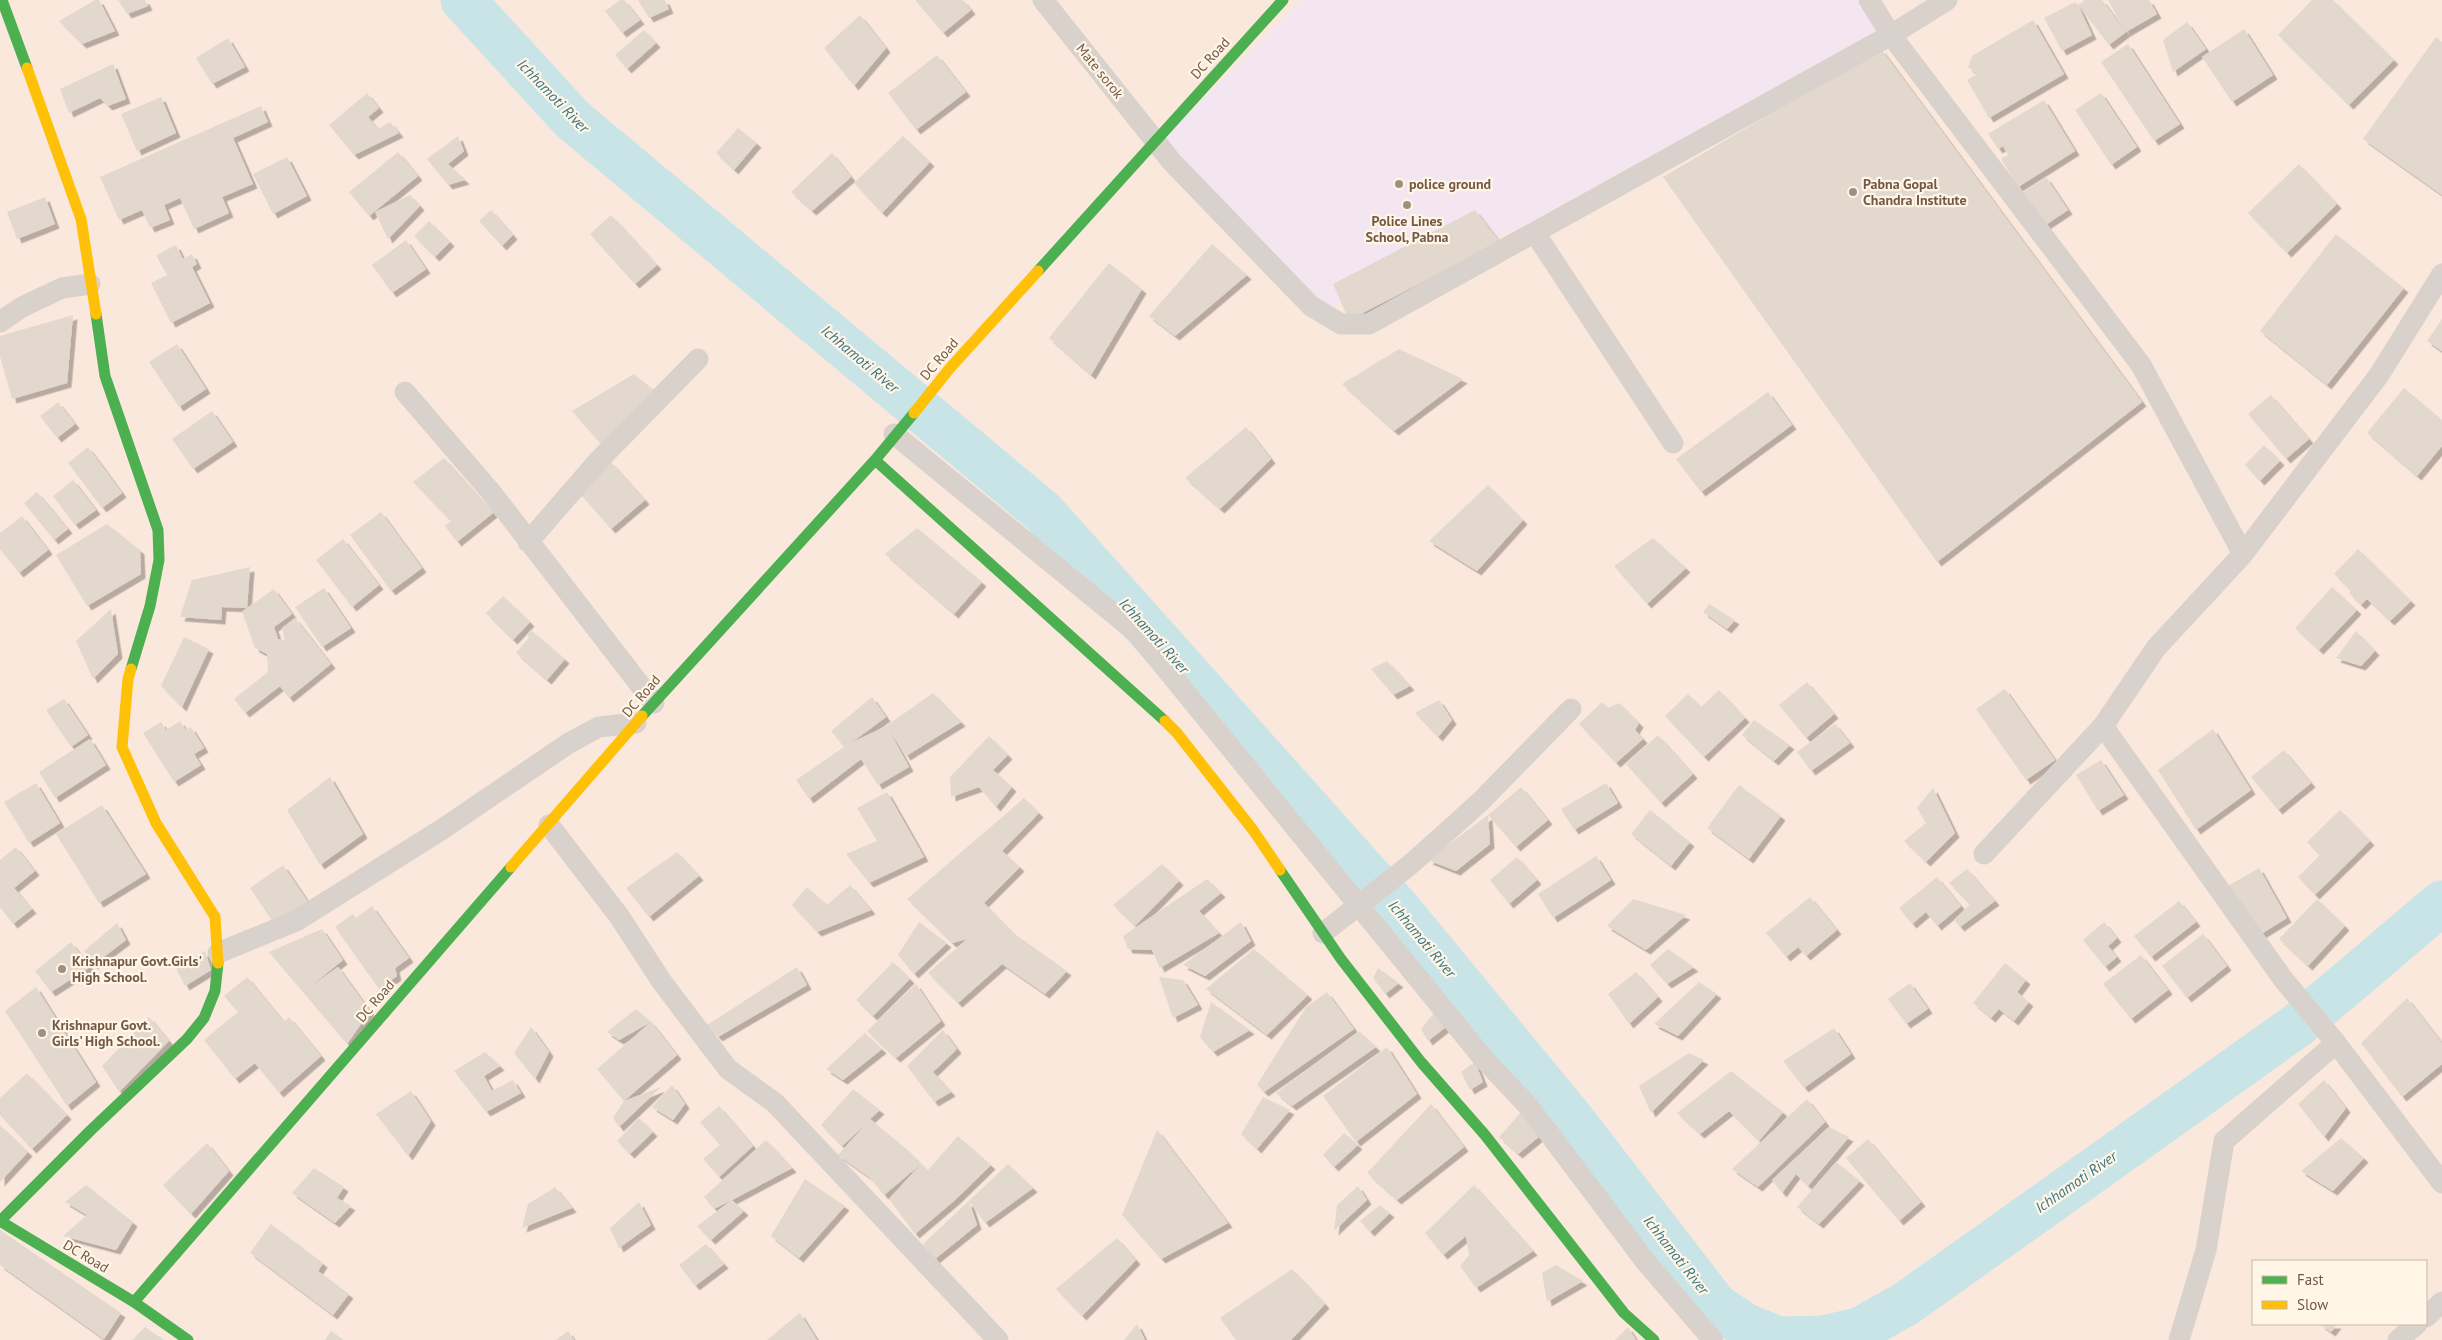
<svg xmlns="http://www.w3.org/2000/svg" width="2442" height="1340" font-family="'PT Sans',sans-serif">
<style>
.commercial{fill:#fbe8dc;fill-rule:evenodd}
.education{fill:#f3e6f0}
.lines{fill:none;stroke-linecap:round;stroke-linejoin:round}
.river{stroke:#c8e4e7;stroke-width:45}
.building{fill:#e3d8ce;filter:url(#shadow)}
.street{stroke:#d9d1cb;stroke-width:21}
.fast{stroke:#4caf50;stroke-width:11}
.slow{stroke:#ffc107;stroke-width:11}
.poi-dot{fill:#a28e7e;stroke:#fff6e7;stroke-width:2}
.labels{text-anchor:middle;stroke-width:4.5;stroke-linejoin:round;paint-order:stroke}
.street-label{font-size:14px;fill:#745846;stroke:#fff6e7}
.poi-label{font-size:14px;font-weight:bold;fill:#745846;stroke:#fff6e7;text-anchor:start}
.water-label{font-size:15px;font-style:italic;fill:#3d7582;stroke:#fff6e7}
</style>
<defs>
<filter id="shadow"><feDropShadow dx="4.5" dy="4.5" stdDeviation="0" flood-color="#0004"/></filter>
</defs>
<rect width="100%" height="100%" fill="#f7f1e6"/>
<path class="commercial" d="M 0,0 L 2442,0 L 2442,1340 L 0,1340 ZM 2253,1261 L 2426,1261 L 2426,1324 L 2253,1324 Z"/>
<path class="education" d="M 1303,0 L 1860,0 L 1878,30 L 1525,225 L 1321,311 L 1159,143 Z"/>
<g class="lines">
<path class="river" d="M 463,0 L 573,120 L 1043,512 L 1400,911 L 1570,1117 L 1716,1306 L 1746,1326 L 1779,1339 L 1823,1338 L 1859,1330 L 1907,1303 L 2299,1024 L 2442,903"/>
</g>
<path class="building" d="M 95,0 L 99,0 L 115,31 L 82,44 L 59,21 Z
M 118,0 L 145,0 L 148,6 L 127,14 Z
M 620,0 L 624,0 L 640,20 L 622,33 L 605,11 Z
M 638,0 L 665,0 L 669,9 L 649,18 Z
M 915,0 L 963,0 L 971,10 L 943,33 Z
M 2085,0 L 2102,0 L 2126,32 L 2109,45 L 2078,5 L 2092,35 L 2062,51 L 2044,18 L 2075,2 L 2078,5 Z
M 2108,0 L 2149,0 L 2157,14 L 2126,32 Z
M 2312,0 L 2333,0 L 2394,60 L 2349,105 L 2278,35 Z
M 860,15 L 886,48 L 854,86 L 824,48 Z
M 2033,20 L 2064,74 L 1989,118 L 1967,80 L 1977,74 L 1968,67 L 1972,56 Z
M 2187,22 L 2206,49 L 2173,72 L 2163,40 Z
M 2244,29 L 2273,75 L 2232,102 L 2202,57 Z
M 644,30 L 656,43 L 627,69 L 615,55 Z
M 2436,37 L 2442,42 L 2442,195 L 2363,139 Z
M 228,38 L 245,67 L 212,84 L 196,58 Z
M 2128,44 L 2180,124 L 2154,141 L 2101,62 Z
M 1881,49 L 2142,402 L 1937,562 L 1663,177 Z
M 937,55 L 966,92 L 916,130 L 888,93 Z
M 113,64 L 126,99 L 108,106 L 100,98 L 69,113 L 60,89 Z
M 367,93 L 379,108 L 368,117 L 378,129 L 390,122 L 399,133 L 354,155 L 329,125 Z
M 2101,93 L 2137,147 L 2111,165 L 2075,110 Z
M 161,97 L 176,133 L 137,151 L 121,114 Z
M 2044,100 L 2075,151 L 2018,187 L 2001,159 L 2008,155 L 2003,146 L 1998,149 L 1988,134 Z
M 261,106 L 268,122 L 233,138 L 253,184 L 222,197 L 229,213 L 194,229 L 180,198 L 164,205 L 170,220 L 150,228 L 142,210 L 119,220 L 100,177 Z
M 738,128 L 757,143 L 734,170 L 716,153 Z
M 458,136 L 464,151 L 448,164 L 465,180 L 448,185 L 427,159 Z
M 903,136 L 930,162 L 882,213 L 854,183 Z
M 398,152 L 418,176 L 369,216 L 349,192 Z
M 832,153 L 851,177 L 812,211 L 791,192 Z
M 287,157 L 307,196 L 273,214 L 253,174 Z
M 2299,164 L 2337,204 L 2287,253 L 2248,213 Z
M 2046,177 L 2068,210 L 2041,228 L 2019,195 Z
M 410,195 L 420,206 L 388,239 L 375,212 Z
M 45,197 L 55,224 L 17,239 L 7,212 Z
M 491,210 L 513,235 L 502,246 L 479,221 Z
M 1475,210 L 1500,242 L 1349,320 L 1333,284 Z
M 611,215 L 657,265 L 635,284 L 590,234 Z
M 429,221 L 450,242 L 435,257 L 414,236 Z
M 2336,234 L 2404,288 L 2327,385 L 2260,331 Z
M 406,240 L 426,269 L 392,293 L 372,265 Z
M 1212,244 L 1247,275 L 1175,336 L 1149,316 Z
M 176,245 L 183,259 L 192,254 L 197,264 L 192,267 L 210,303 L 171,323 L 151,283 L 167,275 L 156,255 Z
M 1109,263 L 1142,289 L 1091,375 L 1049,338 Z
M 73,315 L 67,383 L 12,399 L 0,356 L 0,336 Z
M 2442,319 L 2442,351 L 2427,341 Z
M 177,344 L 206,389 L 179,407 L 149,362 Z
M 1399,349 L 1463,379 L 1394,431 L 1342,384 Z
M 634,374 L 656,392 L 601,444 L 572,411 Z
M 2404,388 L 2442,420 L 2442,446 L 2417,476 L 2367,433 Z
M 1768,392 L 1792,425 L 1701,492 L 1676,459 Z
M 2271,395 L 2309,439 L 2286,459 L 2248,414 Z
M 58,402 L 75,424 L 57,438 L 40,416 Z
M 212,411 L 233,442 L 193,469 L 172,439 Z
M 1246,427 L 1271,459 L 1220,509 L 1185,478 Z
M 2264,445 L 2280,461 L 2260,481 L 2245,465 Z
M 88,447 L 122,493 L 102,508 L 68,463 Z
M 444,458 L 493,513 L 457,542 L 445,526 L 451,521 L 413,482 Z
M 610,461 L 645,500 L 611,529 L 577,490 Z
M 73,480 L 96,510 L 75,525 L 53,496 Z
M 1488,485 L 1523,520 L 1477,571 L 1429,541 Z
M 37,492 L 68,529 L 54,540 L 24,503 Z
M 381,512 L 422,568 L 391,591 L 350,535 Z
M 22,516 L 48,550 L 19,573 L 0,549 L 0,533 Z
M 107,524 L 140,550 L 141,574 L 87,606 L 56,555 Z
M 917,528 L 982,582 L 954,614 L 885,554 Z
M 1653,538 L 1686,568 L 1647,604 L 1614,566 Z
M 343,539 L 379,585 L 352,607 L 316,560 Z
M 2358,549 L 2411,601 L 2390,621 L 2367,599 L 2361,605 L 2349,593 L 2351,590 L 2334,574 Z
M 250,567 L 247,608 L 274,589 L 292,614 L 274,627 L 278,639 L 285,640 L 282,628 L 295,618 L 331,664 L 289,698 L 280,686 L 245,713 L 234,699 L 268,672 L 267,654 L 255,648 L 242,612 L 247,608 L 222,607 L 221,620 L 180,617 L 192,580 Z
M 2332,587 L 2357,610 L 2319,650 L 2295,628 Z
M 324,588 L 351,628 L 322,647 L 295,607 Z
M 503,596 L 530,622 L 513,640 L 486,613 Z
M 1709,604 L 1735,620 L 1727,629 L 1703,612 Z
M 111,609 L 118,654 L 93,679 L 76,641 Z
M 531,630 L 565,659 L 547,680 L 516,653 L 529,637 L 527,635 Z
M 2356,631 L 2375,651 L 2361,666 L 2336,658 Z
M 184,637 L 209,649 L 182,707 L 161,686 Z
M 1387,661 L 1410,686 L 1393,695 L 1371,669 Z
M 1807,682 L 1834,714 L 1806,738 L 1779,705 Z
M 2005,689 L 2055,760 L 2026,780 L 1976,709 Z
M 1719,690 L 1745,718 L 1704,757 L 1665,716 L 1688,694 L 1701,707 Z
M 933,693 L 961,722 L 906,756 L 889,730 L 909,767 L 878,785 L 861,759 L 809,799 L 796,780 L 844,747 L 831,731 L 872,697 L 886,717 L 851,743 L 886,726 Z
M 64,699 L 88,735 L 71,747 L 46,710 Z
M 1439,700 L 1452,720 L 1438,737 L 1415,713 Z
M 1602,702 L 1608,708 L 1619,703 L 1639,723 L 1635,730 L 1643,739 L 1616,763 L 1579,724 Z
M 1754,720 L 1790,745 L 1774,761 L 1742,735 Z
M 180,721 L 186,730 L 191,727 L 204,748 L 194,754 L 201,765 L 174,782 L 143,733 L 161,722 L 166,730 Z
M 1835,724 L 1850,743 L 1811,771 L 1797,752 Z
M 2213,729 L 2251,790 L 2196,830 L 2158,770 Z
M 1658,735 L 1693,774 L 1661,803 L 1626,764 Z
M 989,736 L 1008,755 L 993,770 L 1012,787 L 996,807 L 979,787 L 951,797 L 950,777 Z
M 90,739 L 106,765 L 55,798 L 39,772 Z
M 2284,750 L 2311,783 L 2278,810 L 2251,777 Z
M 2101,760 L 2124,795 L 2098,811 L 2076,775 Z
M 330,777 L 363,834 L 320,865 L 287,810 Z
M 36,783 L 60,823 L 29,843 L 4,802 Z
M 1606,783 L 1618,803 L 1574,830 L 1561,809 Z
M 1739,785 L 1781,816 L 1749,859 L 1707,828 Z
M 1521,787 L 1548,820 L 1516,847 L 1488,815 L 1490,844 L 1456,871 L 1428,860 L 1488,815 Z
M 1933,788 L 1955,833 L 1926,862 L 1904,841 L 1926,823 L 1917,808 Z
M 887,792 L 924,857 L 869,883 L 846,854 L 877,841 L 857,808 Z
M 1024,798 L 1039,813 L 1002,851 L 1020,867 L 984,903 L 1012,932 L 1067,971 L 1045,994 L 1002,964 L 958,1003 L 928,973 L 967,939 L 952,943 L 907,899 Z
M 102,805 L 146,874 L 99,903 L 56,834 Z
M 1650,810 L 1690,842 L 1671,866 L 1631,834 Z
M 2340,810 L 2370,841 L 2315,895 L 2298,877 L 2320,855 L 2307,842 Z
M 16,847 L 35,871 L 14,888 L 32,909 L 13,924 L 0,907 L 0,860 Z
M 677,852 L 699,876 L 649,917 L 626,888 Z
M 1596,856 L 1611,880 L 1553,918 L 1538,894 Z
M 1517,857 L 1537,880 L 1509,904 L 1490,880 Z
M 1162,864 L 1179,881 L 1135,926 L 1113,905 Z
M 283,865 L 308,902 L 275,925 L 250,888 Z
M 2259,868 L 2287,918 L 2261,934 L 2228,886 Z
M 1967,869 L 1995,901 L 1960,927 L 1954,920 L 1970,904 L 1949,883 Z
M 1937,877 L 1961,906 L 1937,926 L 1926,912 L 1912,924 L 1899,908 Z
M 1207,879 L 1221,893 L 1199,911 L 1219,933 L 1160,968 L 1152,950 L 1128,949 L 1123,936 Z
M 850,885 L 871,910 L 817,932 L 792,905 L 807,887 L 827,905 Z
M 1810,897 L 1837,930 L 1806,956 L 1798,947 L 1786,957 L 1766,933 Z
M 1633,899 L 1686,915 L 1646,950 L 1607,926 Z
M 2317,899 L 2345,926 L 2308,966 L 2279,939 Z
M 2179,901 L 2196,922 L 2151,957 L 2134,936 Z
M 372,906 L 409,958 L 395,968 L 397,976 L 379,989 L 335,927 L 353,914 L 356,918 Z
M 919,922 L 947,943 L 914,974 L 898,955 Z
M 1241,922 L 1251,941 L 1205,976 L 1183,965 Z
M 2104,922 L 2117,938 L 2108,946 L 2117,957 L 2105,967 L 2083,940 Z
M 117,923 L 126,940 L 93,965 L 84,951 Z
M 322,929 L 343,960 L 307,989 L 338,967 L 370,1011 L 347,1044 L 269,952 Z
M 2203,934 L 2227,966 L 2187,998 L 2162,966 Z
M 71,942 L 90,967 L 51,992 L 35,971 Z
M 1254,949 L 1308,995 L 1267,1035 L 1206,989 Z
M 1668,949 L 1694,967 L 1667,984 L 1650,965 Z
M 205,951 L 211,970 L 185,986 L 175,966 Z
M 2141,955 L 2168,990 L 2131,1019 L 2103,984 Z
M 893,962 L 910,979 L 873,1016 L 856,1000 Z
M 2005,963 L 2026,980 L 2017,992 L 2029,1002 L 2014,1021 L 1999,1009 L 1991,1018 L 1973,1003 Z
M 797,967 L 807,985 L 718,1037 L 707,1025 Z
M 1378,968 L 1399,983 L 1385,994 L 1373,978 Z
M 1636,972 L 1658,997 L 1629,1024 L 1608,994 Z
M 247,977 L 284,1022 L 289,1017 L 321,1056 L 279,1093 L 255,1063 L 235,1079 L 204,1040 L 238,1012 L 224,996 Z
M 1159,977 L 1183,980 L 1198,1005 L 1173,1018 Z
M 1699,982 L 1717,994 L 1678,1036 L 1654,1024 Z
M 1910,983 L 1928,1009 L 1906,1024 L 1888,999 Z
M 916,984 L 941,1021 L 896,1058 L 867,1031 Z
M 36,987 L 96,1082 L 67,1106 L 5,1011 Z
M 1327,992 L 1354,1029 L 1264,1092 L 1257,1085 L 1306,1007 Z
M 2407,998 L 2442,1043 L 2442,1064 L 2402,1097 L 2361,1043 Z
M 1211,1002 L 1250,1030 L 1213,1052 L 1200,1037 Z
M 636,1009 L 651,1022 L 619,1040 L 607,1032 Z
M 1434,1013 L 1447,1026 L 1428,1041 L 1421,1029 Z
M 149,1017 L 169,1041 L 119,1092 L 102,1066 Z
M 651,1022 L 677,1055 L 624,1101 L 597,1069 Z
M 531,1027 L 549,1052 L 535,1079 L 514,1053 Z
M 1834,1028 L 1851,1054 L 1804,1088 L 1783,1061 Z
M 943,1030 L 957,1049 L 933,1072 L 951,1092 L 934,1102 L 907,1066 Z
M 1359,1031 L 1376,1047 L 1292,1106 L 1276,1093 Z
M 865,1033 L 882,1049 L 843,1080 L 826,1069 Z
M 1387,1047 L 1417,1094 L 1356,1142 L 1323,1096 Z
M 485,1052 L 500,1066 L 484,1076 L 492,1091 L 513,1080 L 521,1093 L 486,1112 L 454,1071 Z
M 1689,1053 L 1704,1060 L 1651,1113 L 1639,1086 Z
M 1475,1062 L 1483,1082 L 1470,1090 L 1461,1072 Z
M 1731,1071 L 1783,1112 L 1759,1141 L 1729,1111 L 1700,1134 L 1677,1113 Z
M 27,1073 L 67,1115 L 32,1149 L 0,1115 L 0,1098 Z
M 2324,1080 L 2346,1108 L 2324,1137 L 2298,1104 Z
M 672,1085 L 685,1104 L 673,1120 L 652,1107 Z
M 661,1087 L 619,1127 L 613,1118 L 624,1101 Z
M 853,1089 L 880,1110 L 870,1119 L 904,1147 L 921,1164 L 884,1195 L 869,1177 L 838,1155 L 867,1123 L 842,1146 L 821,1125 Z
M 411,1091 L 431,1121 L 408,1156 L 376,1114 Z
M 1263,1097 L 1290,1110 L 1257,1149 L 1241,1134 Z
M 1807,1099 L 1825,1122 L 1758,1187 L 1732,1169 Z
M 1431,1104 L 1464,1147 L 1397,1200 L 1367,1173 Z
M 719,1106 L 753,1146 L 719,1177 L 703,1159 L 720,1145 L 700,1122 Z
M 1522,1111 L 1541,1135 L 1518,1154 L 1499,1137 Z
M 639,1118 L 653,1132 L 630,1154 L 617,1141 Z
M 0,1125 L 28,1152 L 0,1182 Z
M 1829,1127 L 1849,1137 L 1808,1186 L 1796,1174 L 1782,1193 L 1772,1180 Z
M 1157,1130 L 1228,1223 L 1161,1259 L 1122,1215 Z
M 1344,1133 L 1358,1145 L 1334,1167 L 1323,1155 Z
M 958,1136 L 991,1165 L 955,1200 L 915,1234 L 889,1199 L 921,1164 L 927,1171 Z
M 2341,1138 L 2364,1158 L 2333,1191 L 2301,1171 Z
M 1868,1139 L 1921,1202 L 1899,1221 L 1846,1158 Z
M 766,1140 L 792,1168 L 732,1200 L 744,1211 L 711,1240 L 697,1226 L 732,1200 L 714,1209 L 704,1197 Z
M 207,1143 L 229,1171 L 191,1214 L 163,1185 Z
M 1836,1162 L 1860,1181 L 1819,1224 L 1797,1207 Z
M 1008,1164 L 1033,1188 L 985,1223 L 969,1201 L 977,1225 L 935,1259 L 923,1244 Z
M 314,1168 L 344,1187 L 337,1198 L 351,1206 L 335,1223 L 292,1193 Z
M 805,1179 L 845,1206 L 799,1258 L 771,1236 Z
M 86,1185 L 133,1222 L 116,1250 L 63,1236 L 87,1215 L 65,1202 Z
M 1474,1185 L 1533,1251 L 1476,1288 L 1460,1266 L 1469,1255 L 1466,1236 L 1443,1255 L 1425,1233 Z
M 1358,1186 L 1367,1200 L 1334,1231 L 1337,1205 Z
M 555,1187 L 572,1208 L 522,1228 L 528,1204 Z
M 639,1202 L 651,1225 L 619,1248 L 610,1228 Z
M 1380,1205 L 1390,1213 L 1370,1232 L 1360,1221 Z
M 271,1224 L 323,1263 L 318,1271 L 349,1294 L 333,1315 L 250,1253 Z
M 0,1230 L 121,1313 L 104,1339 L 0,1265 Z
M 1117,1238 L 1136,1260 L 1082,1316 L 1056,1289 Z
M 706,1244 L 724,1264 L 695,1286 L 679,1265 Z
M 1556,1265 L 1583,1281 L 1547,1302 L 1542,1273 Z
M 1292,1269 L 1325,1304 L 1291,1340 L 1236,1340 L 1220,1318 Z
M 800,1313 L 817,1340 L 767,1340 Z
M 1137,1324 L 1145,1340 L 1124,1340 Z
M 2320,1324 L 2337,1324 L 2331,1332 Z
M 145,1327 L 164,1340 L 132,1340 Z
M 1628,1327 L 1636,1340 L 1615,1340 Z
M 331,1331 L 344,1340 L 325,1340 Z
M 568,1331 L 574,1340 L 556,1340 Z"/>
<g class="lines">
<path class="street" d="M 1043,0 L 1172,162 L 1311,306 L 1341,324 L 1369,324 L 1891,35 L 1947,0
M 1869,0 L 1891,35 L 2141,365 L 2243,554
M 1535,233 L 1673,443
M 0,322 L 22,307 L 62,288 L 90,284
M 405,392 L 491,492 L 654,703
M 894,434 L 1137,633 L 1483,1058 L 1529,1107 L 1645,1261 L 1713,1340
M 528,542 L 600,459 L 698,359
M 2103,726 L 2283,979 L 2336,1043 L 2442,1183
M 549,825 L 619,916 L 662,982 L 728,1069 L 775,1103 L 998,1340
M 1984,854 L 2103,726 L 2156,648 L 2243,554 L 2379,375 L 2442,274
M 1323,933 L 1411,864 L 1480,802 L 1571,709
M 218,953 L 296,921 L 441,830 L 569,743 L 599,727 L 636,723
M 2426,1317 L 2442,1302
M 2179,1340 L 2206,1250 L 2224,1141 L 2336,1043
M 2398,1340 L 2417,1324"/>
<path class="fast" d="M 2,0 L 27,68
M 1038,271 L 1283,0
M 96,314 L 105,376 L 158,530 L 159,560 L 150,606 L 131,669
M 875,460 L 1165,721
M 642,716 L 875,460 L 914,413
M 1280,870 L 1341,959 L 1421,1062 L 1485,1135 L 1624,1313 L 1654,1340
M 0,1221 L 91,1130 L 187,1039 L 204,1018 L 215,991 L 218,963
M 0,1221 L 134,1302 L 188,1340
M 134,1302 L 511,867"/>
<path class="slow" d="M 27,68 L 81,219 L 96,314
M 914,413 L 950,368 L 1038,271
M 131,669 L 128,679 L 122,747 L 156,823 L 215,917 L 218,963
M 1165,721 L 1177,733 L 1253,830 L 1280,870
M 511,867 L 642,716"/>
</g>
<g class="poi-dot">
<circle cx="1399" cy="184" r="5"/>
<circle cx="1853" cy="192" r="5"/>
<circle cx="1407" cy="205" r="5"/>
<circle cx="62" cy="969" r="5"/>
<circle cx="42" cy="1033" r="5"/>
</g>
<g class="labels">
<g class="street-label">
<text transform="translate(1210 58) rotate(-48)" y="5">DC Road</text>
<text transform="translate(1100 71) rotate(51)" y="5">Mate sorok</text>
<text transform="translate(939 359) rotate(-49)" y="5">DC Road</text>
<text transform="translate(641 696) rotate(-49)" y="5">DC Road</text>
<text transform="translate(375 1001) rotate(-49)" y="5">DC Road</text>
<text transform="translate(86 1256) rotate(31)" y="5">DC Road</text>
</g>
<g class="poi-label">
<text x="1409" y="189">police ground</text>
<text x="1863" y="189">Pabna Gopal<tspan x="1863" dy="16">Chandra Institute</tspan></text>
<text x="1407" y="226" text-anchor="middle">Police Lines<tspan x="1407" dy="16">School, Pabna</tspan></text>
<text x="72" y="966">Krishnapur Govt.Girls'<tspan x="72" dy="16">High School.</tspan></text>
<text x="52" y="1030">Krishnapur Govt.<tspan x="52" dy="16">Girls' High School.</tspan></text>
</g>
<g class="water-label">
<text transform="translate(553 96) rotate(46)" y="5">Ichhamoti River</text>
<text transform="translate(860 359) rotate(40)" y="5">Ichhamoti River</text>
<text transform="translate(1154 636) rotate(48)" y="5">Ichhamoti River</text>
<text transform="translate(1422 939) rotate(50)" y="5">Ichhamoti River</text>
<text transform="translate(2076 1182) rotate(-35)" y="5">Ichhamoti River</text>
<text transform="translate(1676 1255) rotate(52)" y="5">Ichhamoti River</text>
</g>
</g>
<rect x="2252" y="1260" width="175" height="65" fill="#fff6e7" stroke="#c7b7a7"/>
<rect x="2262" y="1276" width="25" height="8" fill="#4caf50" stroke="#c7b7a7"/>
<text x="2297" y="1285" font-size="15" fill="#745846">Fast</text>
<rect x="2262" y="1301" width="25" height="8" fill="#ffc107" stroke="#c7b7a7"/>
<text x="2297" y="1310" font-size="15" fill="#745846">Slow</text>
</svg>
